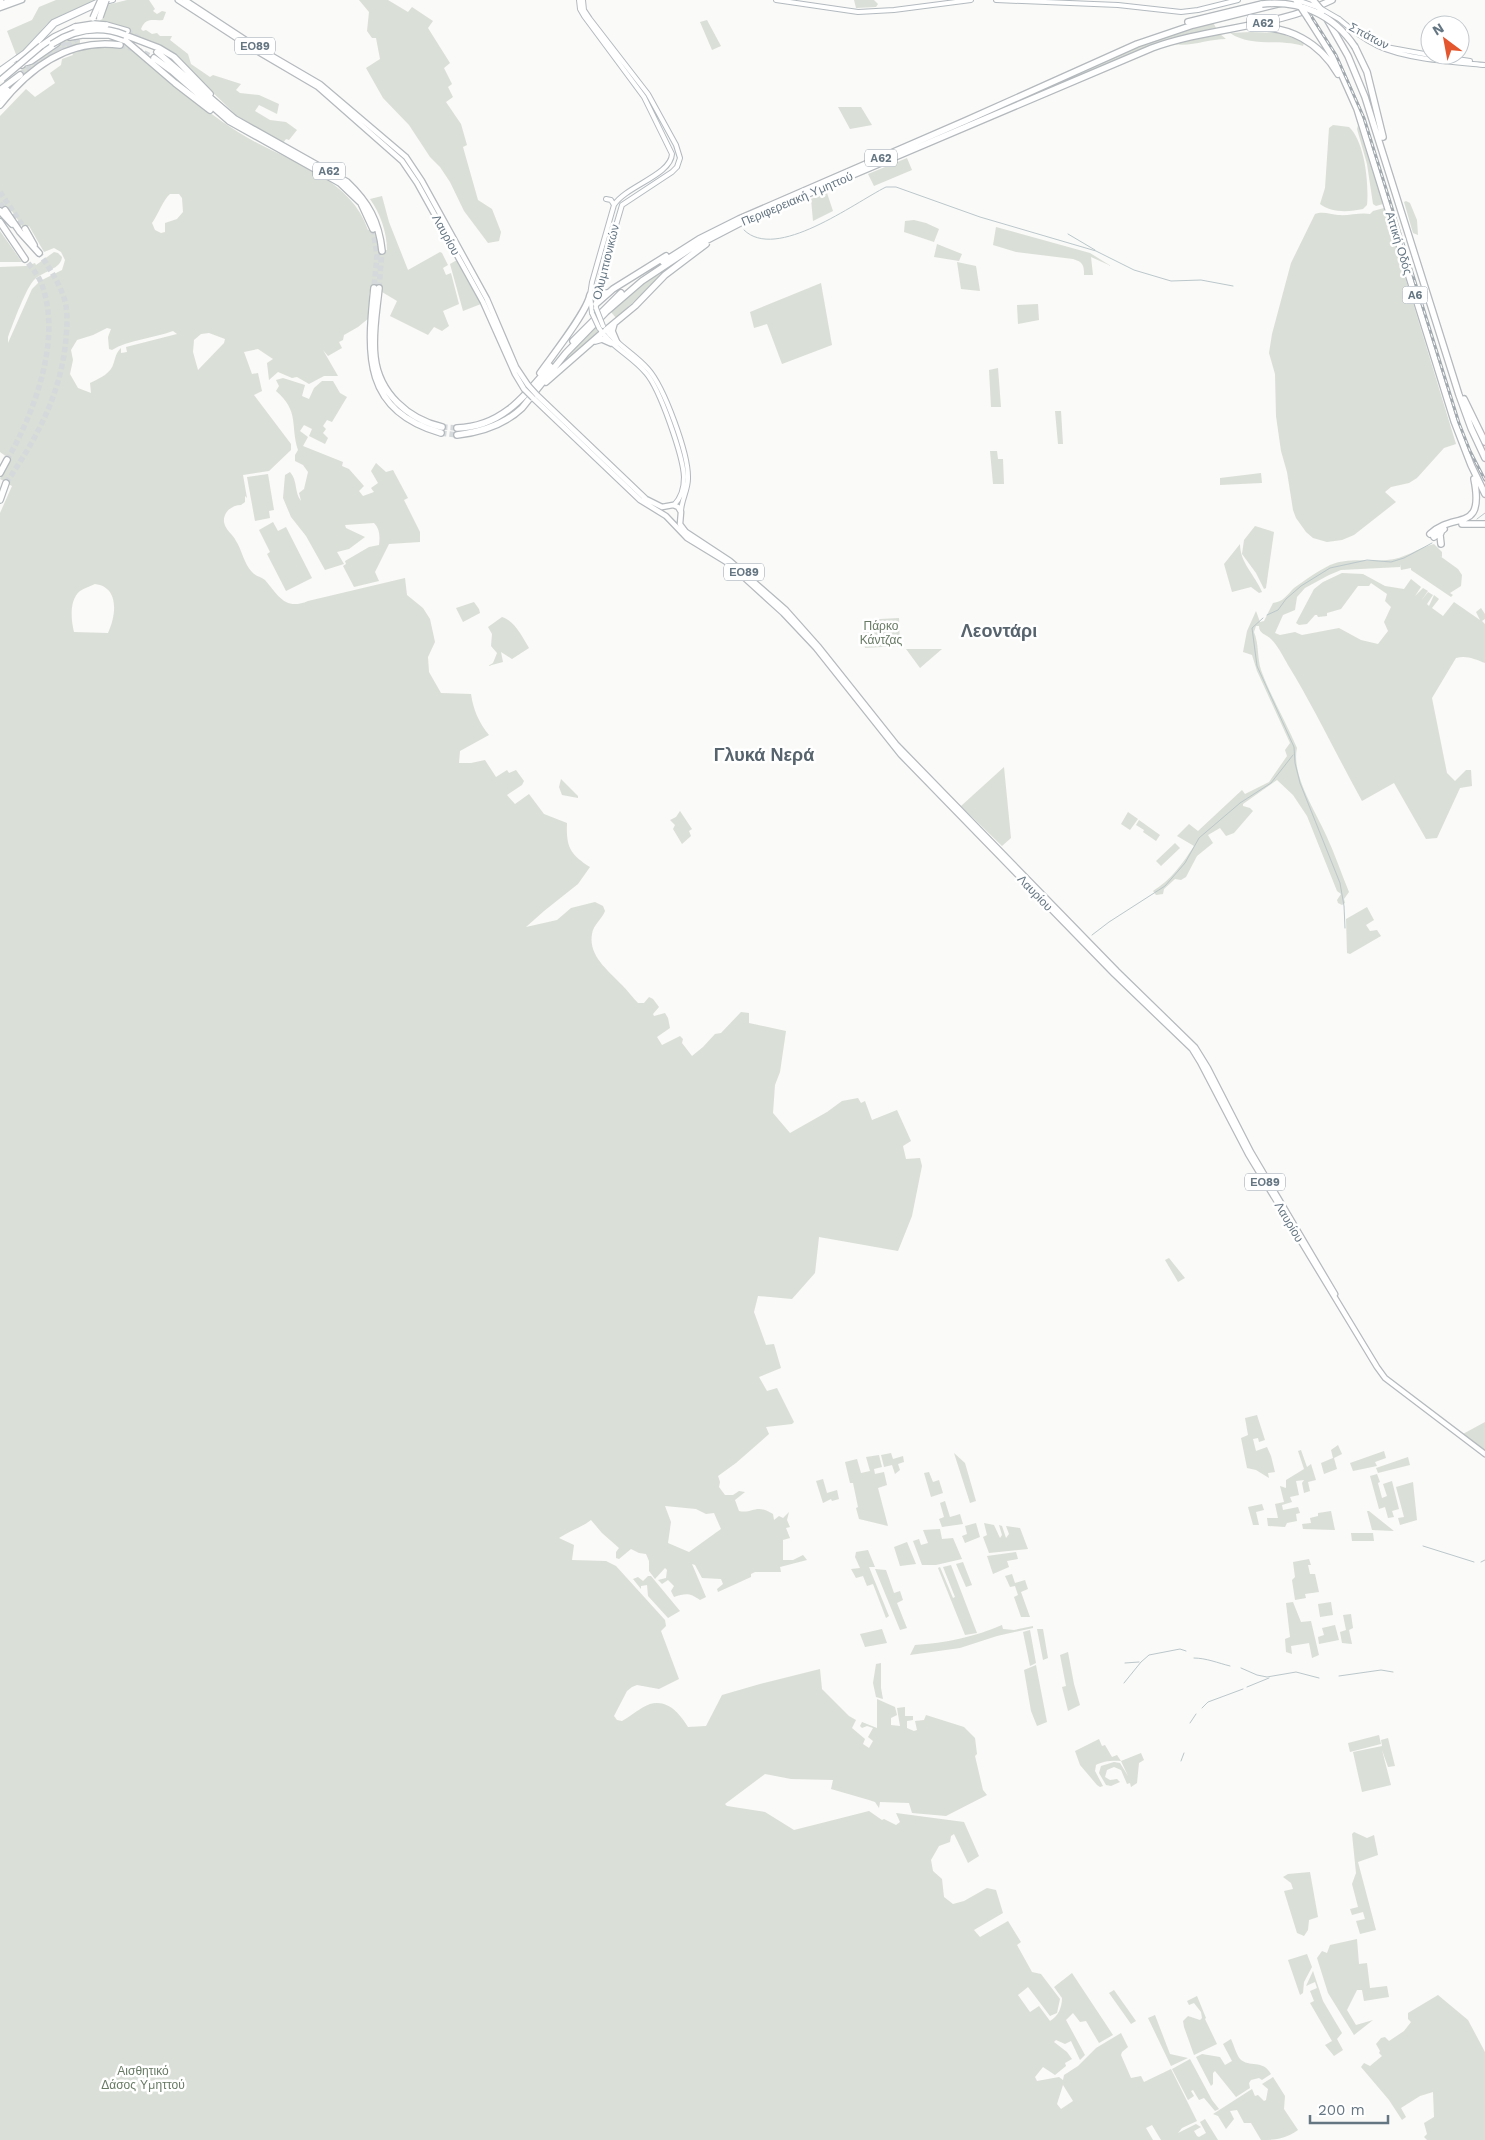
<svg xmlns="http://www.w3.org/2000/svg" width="1485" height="2140" font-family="'Work Sans',sans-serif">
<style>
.green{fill:#dadfd7;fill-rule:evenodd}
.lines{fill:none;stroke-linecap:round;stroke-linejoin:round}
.stream{stroke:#bbc7cb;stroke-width:1}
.motorway-tunnel{stroke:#d5d9db;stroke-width:5.5;stroke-dasharray:5.5 3;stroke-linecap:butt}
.secondary-casing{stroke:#b3babf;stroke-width:6}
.primary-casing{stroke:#b5babe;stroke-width:7}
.motorway-casing{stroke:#b4b9bd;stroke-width:8}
.secondary{stroke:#fff;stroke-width:4}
.primary{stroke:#fff;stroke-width:4.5}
.motorway{stroke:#fff;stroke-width:5.5}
.rail-casing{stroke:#a2aab0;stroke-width:3}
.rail{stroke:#fff;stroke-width:1;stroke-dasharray:4;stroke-linecap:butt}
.secondary-bridge-casing{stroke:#b3babf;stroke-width:6;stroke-linecap:butt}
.primary-bridge-casing{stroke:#b5babe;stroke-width:7;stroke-linecap:butt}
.motorway-bridge-casing{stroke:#b4b9bd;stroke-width:8;stroke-linecap:butt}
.secondary-bridge{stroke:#fff;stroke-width:4}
.primary-bridge{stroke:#fff;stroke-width:4.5}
.motorway-bridge{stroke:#fff;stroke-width:5.5}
.labels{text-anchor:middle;stroke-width:5;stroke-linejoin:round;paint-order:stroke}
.shield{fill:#fff;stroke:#939fa8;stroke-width:1}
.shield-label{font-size:11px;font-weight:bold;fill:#657683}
.street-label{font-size:12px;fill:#657683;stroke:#fff}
.park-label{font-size:12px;fill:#687a64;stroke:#fff}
.district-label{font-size:18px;font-weight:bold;fill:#57646e;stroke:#fff}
</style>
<rect width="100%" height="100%" fill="#fafaf8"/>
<path class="green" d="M 56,0 L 96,0 L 62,15 L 47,24 L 17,57 L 7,31 L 32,20 L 39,7 Z
M 127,0 L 149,0 L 155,9 L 153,11 L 157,14 L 162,11 L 166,12 L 163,20 C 152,21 146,17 141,29 L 143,31 L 146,30 L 152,34 L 157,33 L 160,36 L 172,36 L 170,40 L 188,54 L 191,64 L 210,77 L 213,75 L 241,84 L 236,90 L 240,93 L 259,95 L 279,104 L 277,114 L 259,105 L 255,111 L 270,120 L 286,122 L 297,130 L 289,140 L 286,139 L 283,143 L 236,115 L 169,50 L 127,34 L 128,28 L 100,21 L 107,5 Z
M 359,0 L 388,0 L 408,12 L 412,7 L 433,21 L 428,28 L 450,63 L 444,68 L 452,84 L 448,87 L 453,97 L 446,102 L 461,124 L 467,145 L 463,147 L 478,200 L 492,209 L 501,232 L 499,241 L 488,243 L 464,211 L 450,182 L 440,167 L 430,157 L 409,125 L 383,98 L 366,68 L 380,59 L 376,38 L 372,38 L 367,31 L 369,12 Z
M 854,0 L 874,0 L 878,4 L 876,7 L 856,8 Z
M 707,20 L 721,46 L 712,50 L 700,22 Z
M 1213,22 L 1216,28 L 1158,43 L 810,192 L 1137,46 L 1176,32 Z
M 1251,32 L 1281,33 L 1304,43 L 1303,46 C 1279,38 1252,48 1230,33 Z
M 1220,34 L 1226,39 C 1208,39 1191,47 1174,44 Z
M 67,40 L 80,40 L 80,43 L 83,44 C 52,50 32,71 9,91 L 5,88 L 21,77 L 18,72 Z
M 123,42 C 160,73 197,106 238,132 C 283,161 349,174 368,230 L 375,229 L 379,251 L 387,250 C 387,232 380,213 370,199 L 382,196 L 389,222 L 408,270 L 440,252 L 442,253 L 448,265 L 443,268 L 446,275 L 451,273 L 459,304 L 443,311 L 449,326 L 442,331 L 434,327 L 428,335 L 390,316 L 397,301 L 382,292 L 382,288 L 371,287 L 369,295 L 371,298 L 369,318 L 358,327 L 344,335 L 343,340 L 339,342 L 342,348 L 328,356 L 323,350 L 338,376 L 324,376 L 309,384 L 297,377 L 292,378 L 278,372 L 269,380 L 267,363 L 273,359 L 258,349 L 244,352 L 252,374 L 258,373 L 262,391 L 254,395 L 291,444 L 291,450 L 269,471 L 243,475 L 247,498 L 245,496 L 245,502 L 241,505 C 232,505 223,512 224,522 C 225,530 233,534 236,541 C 242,550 244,564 252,572 C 255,576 262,577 265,580 C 278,595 285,611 308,601 L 405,578 L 407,595 L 423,608 L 430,619 L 435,642 L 428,657 L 429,672 L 441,693 L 471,694 C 473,709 479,723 489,735 L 460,751 L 459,763 L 471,763 L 485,760 L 496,777 L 507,770 L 509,773 L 516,770 L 524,781 L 522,785 L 507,795 L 515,804 L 529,794 L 544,814 L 567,823 C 566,847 570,854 590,867 L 578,884 L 544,911 L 526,927 L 557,920 L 571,908 L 595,902 L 603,906 L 605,911 C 602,919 593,925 592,934 C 588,956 609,971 622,985 C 628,991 632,997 638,1003 L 644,1003 L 649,997 L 653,999 L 659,1007 L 653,1014 L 654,1016 L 665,1013 L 668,1018 L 670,1028 L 657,1037 L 662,1045 L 680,1036 L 683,1039 L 682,1043 L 692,1056 L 703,1047 L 715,1034 L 721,1033 L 741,1012 L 749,1013 L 749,1023 L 786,1031 L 780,1072 L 775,1085 L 773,1113 L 790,1133 L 827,1112 L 842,1101 L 858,1098 L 861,1103 L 865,1101 L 872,1120 L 897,1110 L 911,1141 L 903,1146 L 906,1159 L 920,1158 L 922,1166 L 912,1216 L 898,1251 L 819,1237 L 815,1273 L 792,1299 L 758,1296 L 754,1312 L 766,1345 L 774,1344 L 781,1368 L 759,1377 L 767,1391 L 777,1388 L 794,1422 L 792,1424 L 766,1427 L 769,1434 L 736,1463 L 718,1476 L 720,1482 L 719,1487 L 725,1495 L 733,1495 L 739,1491 L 745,1492 L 735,1500 L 739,1511 C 753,1514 756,1503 773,1514 L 774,1520 L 779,1516 L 783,1518 L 789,1512 L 787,1520 L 790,1527 L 786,1528 L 790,1538 L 783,1540 L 783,1560 L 793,1560 L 803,1555 L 807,1560 L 780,1567 L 781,1572 L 755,1572 L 751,1574 L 751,1577 L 718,1592 L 717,1589 L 723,1584 L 721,1579 L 702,1578 L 695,1565 L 692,1564 L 706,1597 L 700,1600 C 690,1593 686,1593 674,1597 L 671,1591 L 674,1586 L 668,1580 L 662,1584 L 658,1580 L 666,1578 L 667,1570 L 665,1568 L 655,1579 L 649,1571 L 649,1561 L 646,1554 L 639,1553 L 631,1549 L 619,1559 L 616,1558 L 616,1552 L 619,1548 L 602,1533 L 591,1520 C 581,1528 569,1531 559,1538 L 574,1545 L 572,1560 L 606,1561 L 616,1566 L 665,1620 L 666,1626 L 661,1631 L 679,1679 L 659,1689 L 637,1685 L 632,1687 L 627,1691 L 614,1716 L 617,1720 L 622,1721 C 631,1716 641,1707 650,1704 C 668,1699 680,1714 688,1727 L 706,1726 L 722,1695 L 760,1684 L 820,1669 L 822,1689 L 849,1716 L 856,1720 L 852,1728 L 865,1739 L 863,1744 L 869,1748 L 873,1741 L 868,1737 L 873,1728 L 867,1726 L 862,1728 L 860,1726 L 862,1722 L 877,1728 L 877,1699 L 895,1707 L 897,1715 L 891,1718 L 891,1725 L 900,1726 L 897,1708 L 905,1707 L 905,1716 L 913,1716 L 913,1720 L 907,1721 L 907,1728 L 914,1731 L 917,1730 L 915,1721 L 924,1720 L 926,1715 L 964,1727 L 975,1738 L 977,1754 L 975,1756 L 983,1790 L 987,1795 L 946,1816 L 912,1813 L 909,1803 L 880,1802 L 879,1808 L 875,1802 L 869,1800 L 831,1789 L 833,1780 L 791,1779 L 765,1774 L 725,1804 L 727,1806 L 765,1812 L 794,1830 L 869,1811 L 882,1820 L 884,1819 L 896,1825 L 900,1822 L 896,1813 L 964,1822 L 979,1856 L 968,1863 L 954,1834 L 951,1836 L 950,1842 L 939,1846 L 931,1860 L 933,1871 L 942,1879 L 944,1897 L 953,1904 L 964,1901 L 987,1888 L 996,1890 L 1003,1913 L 974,1930 L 980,1937 L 1008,1921 L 1021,1942 L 1017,1945 L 1032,1972 L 1041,1974 L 1060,1999 L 1057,2013 L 1050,2016 L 1028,1987 L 1018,1995 L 1030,2012 L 1039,2006 L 1050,2021 C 1058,2016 1062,2008 1062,1998 L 1054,1987 L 1072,1973 L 1113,2035 L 1099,2043 L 1086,2021 L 1080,2022 L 1073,2013 L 1066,2020 L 1085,2055 L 1080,2060 L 1071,2041 L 1065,2044 L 1056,2040 L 1054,2042 L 1067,2052 L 1072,2059 L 1065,2063 L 1066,2066 L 1055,2075 L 1043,2067 L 1035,2077 L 1037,2081 L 1059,2077 L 1063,2080 L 1064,2075 L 1078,2066 L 1096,2048 L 1121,2033 L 1128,2047 L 1122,2052 L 1121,2055 L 1131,2078 L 1141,2076 L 1144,2082 L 1171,2069 L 1197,2121 L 1182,2128 L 1178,2133 L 1196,2124 L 1201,2127 L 1194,2131 L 1197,2136 L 1199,2137 L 1206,2133 L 1200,2122 L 1205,2119 L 1218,2140 L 1161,2140 L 1152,2125 L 1146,2128 L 1153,2140 L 0,2140 L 0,513 L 12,486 L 0,479 L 11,460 L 0,452 L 0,267 L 26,266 L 35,263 L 36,265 L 54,252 L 58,253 L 62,257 C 61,269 44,271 35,279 C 26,287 13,324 8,337 L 8,343 L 32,289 L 40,281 L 62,270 L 65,260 L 61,252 L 54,248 L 44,252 L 29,226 L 24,229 L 9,207 L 4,210 L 0,206 L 0,116 L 26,89 L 35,97 L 55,83 L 50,73 L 61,65 L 62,59 L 73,55 L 72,52 L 101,46 L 120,48 ZM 170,194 L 179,194 L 182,198 L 183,212 L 177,219 L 165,223 L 165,232 L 161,233 L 155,230 L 152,223 C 159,213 163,200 170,194 ZM 107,328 L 111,329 L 108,337 L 109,349 L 112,350 C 128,340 154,338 173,331 L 177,334 L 126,347 L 127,352 L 121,353 L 121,348 C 116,353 116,356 114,362 C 111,374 100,378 90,383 L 91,393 L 78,388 L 70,374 L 73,360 L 71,350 L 77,340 L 93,335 ZM 209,333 L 225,339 L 224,343 L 198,370 L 193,352 L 194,340 L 201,334 ZM 95,584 C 120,587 116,616 108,633 L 74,632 C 71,620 69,600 80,591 C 84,588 91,586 95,584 ZM 665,1506 L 696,1509 L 706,1514 L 714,1513 L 721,1529 L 689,1552 L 668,1543 L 671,1522 ZM 1063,2085 L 1073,2101 L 1061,2109 L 1057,2104 Z
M 838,107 L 861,107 L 872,125 L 850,129 Z
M 1333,125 L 1349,127 C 1365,142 1369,184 1367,205 L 1363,209 C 1349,212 1331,213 1320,204 L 1325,188 L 1329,128 Z
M 1358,125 L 1383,204 L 1376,206 L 1373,204 L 1367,164 L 1357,129 Z
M 907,158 L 912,170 L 874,186 L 868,174 Z
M 827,193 L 833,211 L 813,221 L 811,199 Z
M 1406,201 L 1410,203 L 1417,220 L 1418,235 L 1413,233 L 1404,202 Z
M 1384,208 L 1456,444 L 1444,448 L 1417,478 L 1409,483 L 1391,487 L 1385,492 L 1396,502 L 1354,535 L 1342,540 L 1327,542 L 1313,538 L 1306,532 L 1296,518 L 1293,510 L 1287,472 L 1281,451 L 1276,416 L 1275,374 L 1269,353 L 1272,334 L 1291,263 L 1315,214 C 1322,211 1331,214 1338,215 C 1349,216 1361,212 1370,214 L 1373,211 Z
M 914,220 L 926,223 L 939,229 L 934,242 L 904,232 L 905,221 Z
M 996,227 L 1090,253 L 1111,266 L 1091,257 L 1093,275 L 1084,275 C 1084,265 1083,262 1073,259 L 1016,252 L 993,245 Z
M 0,231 L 22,262 L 0,262 Z
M 937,244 L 962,254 L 959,261 L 934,257 Z
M 697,248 L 659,278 L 616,318 L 611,312 L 660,271 Z
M 457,260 L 481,304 L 463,311 L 450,264 Z
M 957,262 L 976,266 L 980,291 L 961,289 Z
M 821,283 L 832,345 L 782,364 L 767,324 L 754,328 L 750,312 Z
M 1038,304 L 1039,320 L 1018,324 L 1017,305 Z
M 595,326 L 599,334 L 552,374 Z
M 998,368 L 1001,407 L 991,407 L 989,370 Z
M 283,378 L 305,385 L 302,396 L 309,399 L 314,388 L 322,381 L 333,381 L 340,393 L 347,397 L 332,422 L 327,420 L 323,426 L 326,429 L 323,433 L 328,438 L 325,444 L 309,436 L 312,429 L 304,425 L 300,431 L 308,437 L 303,446 L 343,462 L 342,466 L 349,469 L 364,486 L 359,491 L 363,496 L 374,492 L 371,488 L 378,483 L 371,471 L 376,463 L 386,472 L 393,470 L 408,498 L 404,500 L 420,532 L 420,542 L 389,544 L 375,572 L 379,581 L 354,587 L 343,566 L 346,564 L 345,561 L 369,547 L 379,545 C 380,537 380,529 374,523 L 345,525 L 346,528 L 365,537 L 349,549 L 337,552 L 344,564 L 325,570 L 306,536 L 291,517 L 283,498 L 285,475 L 290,472 C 298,481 294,492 301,501 L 299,493 L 304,489 L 308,472 L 303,465 L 295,461 L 295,455 L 298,450 C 290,425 300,412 276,391 L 279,386 L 276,380 Z
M 1055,411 L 1061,411 L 1063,444 L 1058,444 Z
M 990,451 L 997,451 L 998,459 L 1003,459 L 1004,484 L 993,484 Z
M 1261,473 L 1262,483 L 1220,485 L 1220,478 Z
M 268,474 L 274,510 L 269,511 L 270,518 L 255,521 L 247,477 Z
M 273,522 L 278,531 L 286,527 L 312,578 L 286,591 L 267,554 L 270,552 L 259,530 Z
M 1255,526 L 1274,532 L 1266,588 L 1264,589 L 1256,573 L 1242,554 L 1244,540 Z
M 1240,544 C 1240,563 1255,575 1262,592 L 1259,593 L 1251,587 L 1232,592 L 1224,564 Z
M 1434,544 L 1442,552 L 1442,557 L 1440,556 L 1458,569 L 1462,575 L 1461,586 L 1450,593 L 1453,595 L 1451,597 L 1411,570 L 1411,568 L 1401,570 L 1400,564 L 1400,567 L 1341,570 L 1329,575 L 1305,588 L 1297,597 L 1295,610 L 1283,615 L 1275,633 L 1280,635 L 1295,632 L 1302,635 L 1339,628 L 1361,640 L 1378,644 L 1388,631 L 1384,622 L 1391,607 L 1385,601 L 1387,594 L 1371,583 L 1369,586 L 1358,586 L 1341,609 L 1327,613 L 1327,616 L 1318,617 L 1317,615 L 1315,615 L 1307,624 L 1299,625 L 1296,623 L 1314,589 L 1323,582 L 1342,573 L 1363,574 L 1385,586 L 1404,589 L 1411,579 L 1416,583 L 1409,592 L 1416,583 L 1421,587 L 1415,596 L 1423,588 L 1428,591 L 1421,601 L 1428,592 L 1433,595 L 1427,604 L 1429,606 L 1434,595 L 1439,599 L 1432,608 L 1443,616 L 1454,602 L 1480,620 L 1476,612 L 1481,608 L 1485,614 L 1485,619 L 1482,621 L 1485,624 L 1485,663 C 1475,659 1466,655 1456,658 L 1432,698 L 1447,773 L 1455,781 L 1466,770 L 1471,770 L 1472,786 L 1460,788 L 1437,838 L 1426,839 L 1394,783 L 1362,801 C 1337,756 1315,709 1288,665 C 1283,656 1278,646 1271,639 C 1266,634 1259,634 1259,626 L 1256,626 L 1254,632 C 1259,644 1257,657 1261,670 C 1271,697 1286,722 1297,748 C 1291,775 1316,812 1326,835 C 1335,854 1341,873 1349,892 L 1344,899 L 1345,903 L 1342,905 L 1338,903 L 1337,900 L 1341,894 L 1337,891 L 1307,816 L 1293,795 L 1277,780 L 1243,804 L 1243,806 L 1250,808 L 1253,811 L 1234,833 L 1226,836 L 1220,828 L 1208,835 L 1213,843 L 1197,856 L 1186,877 L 1181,880 L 1175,879 L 1164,889 L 1163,894 L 1156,895 L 1153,891 C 1171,880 1183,863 1194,846 L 1177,836 L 1189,824 L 1198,831 L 1242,790 L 1245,794 L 1269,782 L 1287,756 L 1285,750 L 1290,743 L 1257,671 L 1252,655 L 1243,652 L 1247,631 L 1256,611 L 1260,622 L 1264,621 L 1273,603 C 1283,602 1287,595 1294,588 C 1305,580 1318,571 1330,565 C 1349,557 1368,562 1387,560 C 1404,559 1418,548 1434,544 Z
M 474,602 L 479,609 L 480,613 L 463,622 L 456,608 Z
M 502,617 C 514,620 523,638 529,648 L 512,659 L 501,652 L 503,662 L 488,666 L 493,663 L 497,653 L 491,646 L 492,634 L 488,627 Z
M 899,618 L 900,646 L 865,648 L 862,620 Z
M 906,649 L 942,649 L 920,668 Z
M 1004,767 L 1011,838 L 1002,846 L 961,806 Z
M 561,779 L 578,796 L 578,798 L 562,795 L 559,787 Z
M 680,811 L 692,829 L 689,831 L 691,836 L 682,844 L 673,829 L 675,825 L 670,820 L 676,817 Z
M 1128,812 L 1138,819 L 1130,830 L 1121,824 Z
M 1139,820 L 1160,835 L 1156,841 L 1143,832 L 1144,830 L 1136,825 Z
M 1175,843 L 1180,848 L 1161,866 L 1156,861 Z
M 1367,907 L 1374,920 L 1366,925 L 1370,931 L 1377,930 L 1381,936 L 1350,954 L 1347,953 L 1346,919 Z
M 1169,1258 L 1185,1278 L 1178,1282 L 1165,1260 Z
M 1257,1415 L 1265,1440 L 1259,1442 L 1258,1438 L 1253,1439 L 1256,1451 L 1267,1447 L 1271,1456 L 1275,1472 L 1268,1473 L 1269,1478 L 1256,1470 L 1247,1468 L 1241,1438 L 1248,1435 L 1245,1418 Z
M 1485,1422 L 1485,1453 L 1461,1435 Z
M 1338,1445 L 1342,1454 L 1334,1458 L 1337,1469 L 1324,1474 L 1321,1463 L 1333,1458 L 1331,1450 Z
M 1301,1450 L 1307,1467 L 1311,1464 L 1316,1480 L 1308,1482 L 1310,1491 L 1304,1493 L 1302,1483 L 1304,1480 L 1296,1481 L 1299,1495 L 1290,1497 L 1292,1502 L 1282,1505 L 1283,1510 L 1298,1507 L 1300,1513 L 1296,1514 L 1297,1521 L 1287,1523 L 1285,1527 L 1268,1526 L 1267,1518 L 1278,1518 L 1275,1504 L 1284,1502 L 1280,1486 L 1286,1488 L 1286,1480 L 1304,1469 L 1298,1451 Z
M 1384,1451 L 1386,1458 L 1375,1462 L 1377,1466 L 1353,1471 L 1350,1463 Z
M 891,1453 L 893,1459 L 903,1456 L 904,1462 L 898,1464 L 900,1470 L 895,1474 L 892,1465 L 884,1467 L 881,1455 Z
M 954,1453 L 965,1463 L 976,1501 L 970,1503 Z
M 879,1455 L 882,1467 L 874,1469 L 875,1474 L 884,1472 L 887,1485 L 878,1488 L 888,1526 L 859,1519 L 856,1508 L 858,1507 L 853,1483 L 850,1483 L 845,1462 L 857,1459 L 861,1473 L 870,1471 L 866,1457 Z
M 1408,1457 L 1410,1465 L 1378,1473 L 1376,1468 Z
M 929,1472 L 933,1482 L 939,1480 L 943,1493 L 931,1497 L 924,1473 Z
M 1377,1474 L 1380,1482 L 1378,1483 L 1382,1498 L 1387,1496 L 1383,1484 L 1392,1481 L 1399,1509 L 1392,1511 L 1394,1517 L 1388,1518 L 1385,1507 L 1379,1509 L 1370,1476 Z
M 823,1479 L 827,1493 L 837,1490 L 839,1499 L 832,1501 L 831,1499 L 823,1503 L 816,1481 Z
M 1413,1482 L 1417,1520 L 1400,1525 L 1398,1518 L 1404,1517 L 1396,1487 Z
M 945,1501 L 950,1517 L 960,1514 L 963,1524 L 942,1527 L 939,1519 L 944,1517 L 940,1503 Z
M 1262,1504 L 1264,1510 L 1256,1512 L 1259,1525 L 1253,1525 L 1248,1507 Z
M 1331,1511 L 1335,1530 L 1303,1529 L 1302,1524 L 1311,1523 L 1310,1518 L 1318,1516 L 1318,1513 Z
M 1367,1511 L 1369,1511 L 1394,1531 L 1372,1530 Z
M 976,1523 L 980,1537 L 965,1543 L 962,1536 L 967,1534 L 965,1526 Z
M 984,1523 L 994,1525 L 1000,1538 L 1002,1535 L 999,1525 L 1002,1526 L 1006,1538 L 1009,1534 L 1006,1526 L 1020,1528 L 1028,1549 L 989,1553 L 983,1537 L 987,1535 Z
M 940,1529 L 942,1539 L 953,1538 L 962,1559 L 936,1565 L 922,1565 L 913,1541 L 919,1539 L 921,1545 L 928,1543 L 923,1530 Z
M 1351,1533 L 1373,1533 L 1374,1541 L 1352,1541 Z
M 907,1542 L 916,1564 L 900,1566 L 894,1547 Z
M 868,1550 L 875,1567 L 869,1567 L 889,1616 L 886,1618 L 873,1584 L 867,1586 L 863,1576 L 856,1578 L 851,1569 L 860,1568 L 855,1557 L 856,1552 Z
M 1016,1552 L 1018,1559 L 1007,1561 L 1009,1567 L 993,1574 L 987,1556 Z
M 1309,1559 L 1311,1565 L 1308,1565 L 1310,1574 L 1315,1574 L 1319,1592 L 1305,1594 L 1306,1598 L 1295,1600 L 1292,1580 L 1295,1577 L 1293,1562 Z
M 963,1562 L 972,1585 L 966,1587 L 956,1564 Z
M 951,1565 L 977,1633 L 965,1635 L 938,1568 L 940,1567 L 953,1598 L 955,1597 L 943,1567 Z
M 875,1569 L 886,1570 L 894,1593 L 900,1591 L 903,1600 L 897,1603 L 907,1628 L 900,1630 Z
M 1012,1574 L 1015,1583 L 1025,1580 L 1028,1589 L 1021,1592 L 1030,1617 L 1021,1617 L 1014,1597 L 1018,1595 L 1015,1586 L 1010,1587 L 1005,1576 Z
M 648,1576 L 651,1576 L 680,1611 L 668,1618 L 648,1596 L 647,1585 L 641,1586 L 641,1589 L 633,1579 L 638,1577 L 643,1581 Z
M 1293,1602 L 1301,1622 L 1311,1621 L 1319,1655 L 1312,1658 L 1309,1643 L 1291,1646 L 1292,1654 L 1286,1652 L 1285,1639 L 1290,1637 L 1286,1603 Z
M 1331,1602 L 1333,1615 L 1320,1617 L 1318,1604 Z
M 1351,1614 L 1353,1628 L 1349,1630 L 1352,1644 L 1342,1643 L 1340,1632 L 1346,1630 L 1343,1615 Z
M 1002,1625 L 1003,1629 L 1014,1630 L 1033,1626 L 1033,1628 L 997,1636 L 960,1648 L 910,1655 L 915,1645 C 946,1643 974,1637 1002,1625 Z
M 1335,1625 L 1339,1640 L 1319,1644 L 1318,1637 L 1324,1635 L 1322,1628 Z
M 882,1629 L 887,1643 L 865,1647 L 860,1634 Z
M 1037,1629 L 1043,1629 L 1048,1658 L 1043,1660 Z
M 1030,1630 L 1036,1663 L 1030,1666 L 1023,1632 Z
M 1068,1652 L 1074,1684 L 1080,1705 L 1068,1711 L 1062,1687 L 1066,1686 L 1060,1655 Z
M 881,1663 L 881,1688 L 883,1699 L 876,1697 L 873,1683 L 876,1664 Z
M 1036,1665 L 1047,1722 L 1037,1726 L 1031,1711 L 1024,1670 Z
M 1379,1735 L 1381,1744 L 1350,1752 L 1348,1743 Z
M 1388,1738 L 1395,1766 L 1388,1767 L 1382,1750 L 1391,1785 L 1362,1792 L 1353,1752 L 1382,1746 L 1381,1740 Z
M 1099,1739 L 1102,1746 L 1105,1745 L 1112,1757 L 1117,1755 L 1121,1761 L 1141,1753 L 1144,1760 L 1139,1763 L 1137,1783 L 1131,1787 L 1130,1783 L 1127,1784 L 1121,1770 L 1114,1767 L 1107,1770 L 1105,1777 L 1110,1780 L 1117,1779 L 1120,1782 L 1111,1786 L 1106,1785 L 1099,1773 L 1101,1766 L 1114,1762 L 1120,1763 L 1128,1776 L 1121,1761 C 1114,1760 1102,1761 1096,1765 L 1095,1771 L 1103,1786 L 1100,1787 L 1097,1785 L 1080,1765 L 1075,1751 Z
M 1354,1832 L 1367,1838 L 1374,1835 L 1378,1855 L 1358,1862 L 1376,1930 L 1360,1934 L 1356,1921 L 1365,1919 L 1363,1912 L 1352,1915 L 1350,1909 L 1358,1907 L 1352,1884 L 1356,1873 L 1352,1834 Z
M 1310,1872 L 1318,1917 L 1309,1920 L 1308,1930 L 1304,1936 L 1297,1933 L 1284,1891 L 1293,1889 L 1291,1883 L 1283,1877 L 1288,1874 Z
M 1357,1939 L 1359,1964 L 1367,1963 L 1370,1988 L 1387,1986 L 1389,1997 L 1364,2001 L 1362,1990 L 1357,1990 L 1347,2010 L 1356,2025 L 1373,2020 L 1354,2035 L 1328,1993 L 1317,1958 L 1322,1951 L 1327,1953 L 1330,1945 Z
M 1307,1954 L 1312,1967 L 1304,1982 L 1303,1993 L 1300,1995 L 1288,1960 Z
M 1313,1971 L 1323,2001 L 1342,2033 L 1337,2039 L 1343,2050 L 1334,2056 L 1325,2045 L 1332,2041 L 1310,2003 L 1314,2001 L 1310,1991 L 1317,1988 L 1315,1982 L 1306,1986 Z
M 1114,1990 L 1136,2021 L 1131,2024 L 1109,1993 Z
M 1438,1995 L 1468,2020 L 1485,2052 L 1485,2140 L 1427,2140 L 1424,2137 L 1427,2134 L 1424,2123 L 1434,2117 L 1433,2092 L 1420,2096 L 1401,2108 L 1406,2117 L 1402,2120 L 1389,2100 L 1361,2067 L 1364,2063 L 1370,2066 L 1382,2056 L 1379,2053 L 1380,2051 L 1376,2044 L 1381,2038 L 1385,2037 L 1389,2041 L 1404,2031 L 1411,2022 L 1408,2019 L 1408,2013 Z
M 1197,1996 L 1206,2018 L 1205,2019 L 1217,2044 L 1194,2055 L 1184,2027 L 1183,2021 L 1188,2016 L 1200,2020 L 1202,2018 L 1201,2012 L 1194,2003 L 1189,2005 L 1187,2001 Z
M 1155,2015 L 1170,2054 L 1188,2058 L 1171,2066 L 1148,2018 Z
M 1231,2039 C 1234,2045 1236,2054 1240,2059 C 1249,2068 1263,2059 1271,2074 L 1262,2080 L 1259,2078 L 1251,2080 L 1249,2083 L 1250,2088 L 1236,2097 L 1215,2071 L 1213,2073 L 1213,2084 L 1211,2086 L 1196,2057 L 1202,2054 L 1220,2057 L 1225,2065 L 1232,2061 L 1223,2044 Z
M 1190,2059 L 1212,2100 L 1219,2109 L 1215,2111 L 1204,2098 L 1199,2100 L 1193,2090 L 1191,2091 L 1194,2096 L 1188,2100 L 1172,2069 Z
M 1273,2077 L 1285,2096 L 1284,2109 L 1298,2130 C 1285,2139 1276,2140 1261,2140 L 1251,2123 L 1244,2123 L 1237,2110 L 1230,2111 L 1234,2119 L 1226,2129 L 1218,2116 L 1213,2114 L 1252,2089 L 1255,2096 L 1258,2095 L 1264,2101 L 1266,2100 L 1268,2089 L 1262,2084 Z"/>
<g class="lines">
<path class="stream" d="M 744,230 C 776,262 854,203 886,187 L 896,187 L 980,217 L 1096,251 L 1134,270 L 1171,281 L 1201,280 L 1233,286
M 1068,234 L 1095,250
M 1477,519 L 1485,513
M 1267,615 L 1278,610 L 1286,599 L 1301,586 L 1330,568 L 1367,560 L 1391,562 L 1404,558 L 1432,543
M 1263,618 L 1252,628 L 1257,666 L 1294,747 L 1295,763 L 1300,783 L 1340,883 L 1344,906 L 1345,928
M 1092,935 L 1109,922 L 1165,886 L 1185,863 L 1199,838 L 1240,803 L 1271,783 L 1293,755
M 1423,1546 L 1474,1562
M 1481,1562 L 1485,1560
M 1194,1658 C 1206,1658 1218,1663 1230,1666
M 1125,1663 L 1139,1662
M 1241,1668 L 1257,1675 L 1267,1677 L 1296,1672 L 1319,1678
M 1339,1676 L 1381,1670 L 1393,1672
M 1124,1683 L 1141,1662 L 1149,1655 L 1180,1649 L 1186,1651
M 1247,1687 L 1269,1678
M 1202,1708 L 1208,1702 L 1243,1689
M 1190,1723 L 1196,1714
M 1181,1761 L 1184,1753"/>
<path class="motorway-tunnel" d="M 127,31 L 144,41
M 120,45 L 138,50 L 154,58
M 53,56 L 82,35
M 20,75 L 75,35
M 7,90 L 23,77
M 0,192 L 25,229
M 0,203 L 5,210
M 373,229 L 377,255 L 374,288
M 379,288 L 382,251
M 442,427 L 457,428
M 441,433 L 457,435
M 7,460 C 34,413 61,342 43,288 C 40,277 32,268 25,259
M 6,483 C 37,438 61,394 66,339 C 67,326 68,313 65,301 C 60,284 49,267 39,253"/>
<g class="secondary-casing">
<path id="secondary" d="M 579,0 L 580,9 L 584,16 L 644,97 L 672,154 C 671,175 626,186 614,205 L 592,282 L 590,295 L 592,313
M 583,0 L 584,10 L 590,19 L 648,94 L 676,145 L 680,158 L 677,167 L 672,172 L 622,205 L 597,290 L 596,306
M 776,0 L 858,12 L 894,10 L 971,0
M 996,0 L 1118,5 L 1181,12 L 1198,10 L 1238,0
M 105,2 L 113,0
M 1339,19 C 1351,29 1363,39 1378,46 C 1405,59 1454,62 1485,65
M 1354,28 L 1386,47 L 1430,55
M 26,55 L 55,24 L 98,4
M 1431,55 L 1470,61
M 0,70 L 24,53 L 53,22 L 101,0
M 0,74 L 13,66
M 606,199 L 611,200 L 614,205
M 599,328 C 611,347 632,356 646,373 C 660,389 683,456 684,477 C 684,487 681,498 674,505
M 606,330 C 617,345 635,354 648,369 C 664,387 689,454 688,479 C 688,490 681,501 681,512"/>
</g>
<g class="primary-casing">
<path id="primary" d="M 0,0 L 1,0
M 178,0 L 255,50 L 318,87 L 402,161 L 417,183 L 483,302 L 515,374 L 524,389
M 185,0 L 255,46 L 320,84 L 406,157 L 422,181 L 487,299 L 516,367 L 528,385
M 0,4 L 13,0
M 0,8 L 22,0
M 537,395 L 646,499 L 662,507 L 673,505 L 678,507 L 681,512 L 680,524 L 686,532 L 730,561 L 786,610 L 818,646 L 896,744 L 1117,971 L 1195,1047 L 1208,1068 L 1251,1152 L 1335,1294
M 533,398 L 640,500 L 666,516 L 687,538 L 728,563 L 783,613 L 816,648 L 901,755 L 1114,974 L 1192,1049 L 1200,1062 L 1248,1154 L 1377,1367 L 1385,1378 L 1485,1454"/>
</g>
<g class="motorway-casing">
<path id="motorway" d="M 1308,18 L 1336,62 L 1357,109 L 1454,421 L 1471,465 L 1485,494
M 1327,19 L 1348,56 L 1365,97 L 1459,395 L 1471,428 L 1485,458
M 1188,22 L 1262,4
M 106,25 L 127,31
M 1253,28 C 1289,25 1320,43 1338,74
M 125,35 L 159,48 L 174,57 L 210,94
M 70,37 L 82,35 L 109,35 L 126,41 L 175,83 L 210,110
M 41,46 L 54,37 L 75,27
M 1355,47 L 1367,72 L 1383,137
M 157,52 L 235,119 L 347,182 C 368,202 379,221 382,251
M 154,58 L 172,71 L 229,121 L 340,183 L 361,203 L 373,229
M 22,65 L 19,58 L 29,56
M 13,66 L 31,61 L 57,43
M 0,90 L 20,75
M 0,97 L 7,90
M 0,105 C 30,67 70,38 120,45
M 5,210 L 20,232 L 39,253
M 0,211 L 12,224
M 0,222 L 25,259
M 25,229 L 34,245
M 663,262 L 699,239 L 739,219 L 965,121 L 1137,44 L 1193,25 L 1294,0
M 374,288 C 367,355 363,411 441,433
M 379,288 C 377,310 372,334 375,357 C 379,393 408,419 442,427
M 597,290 L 600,294 L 607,293
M 596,304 L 613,289 L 666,256
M 614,324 L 612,331 L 617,343
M 606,330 L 635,306 L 665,275 L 706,244
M 573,341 L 621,293
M 595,341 L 602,339 L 611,343
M 540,373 C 552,356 587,312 590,295
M 546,382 L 602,333
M 1464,399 L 1485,442
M 457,428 C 501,427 524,397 550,366
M 457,435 C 482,432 504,425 522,408 L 566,353 L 606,312 L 642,281 L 690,249 L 742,222 L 1152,48 C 1210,27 1275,28 1332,0
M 0,473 L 7,460
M 0,500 L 6,483
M 1462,524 L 1485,524
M 1430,534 C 1454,511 1485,534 1474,479
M 1434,537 L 1444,529
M 1441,544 L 1440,535 L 1442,530"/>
</g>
<use href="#secondary" class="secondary"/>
<use href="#primary" class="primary"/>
<use href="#motorway" class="motorway"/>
<g class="rail-casing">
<path id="rail" d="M 1301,0 L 1336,55 L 1364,118 L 1459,423 L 1470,451 L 1485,480"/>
</g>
<use href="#rail" class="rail"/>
<g class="secondary-bridge-casing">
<path id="secondary-bridge" d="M 1297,0 L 1320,8 L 1339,19
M 596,308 L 603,326
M 592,313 L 599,328"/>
</g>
<g class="primary-bridge-casing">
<path id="primary-bridge" d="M 528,385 L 537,395
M 524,389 L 533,398"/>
</g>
<g class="motorway-bridge-casing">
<path id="motorway-bridge" d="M 1296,0 L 1308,18
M 1313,0 L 1322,11
M 1262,4 C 1300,0 1333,14 1355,47
M 100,17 L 106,0
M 93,18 L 101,0
M 75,27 L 94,24 L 106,25
M 52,44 C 75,29 100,25 125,35
M 2,79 L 41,46"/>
</g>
<use href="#secondary-bridge" class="secondary-bridge"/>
<use href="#primary-bridge" class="primary-bridge"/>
<use href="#motorway-bridge" class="motorway-bridge"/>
</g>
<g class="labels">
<g class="shield">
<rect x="1247" y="14.5" width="32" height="17" rx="4"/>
<rect x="235" y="37.5" width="40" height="17" rx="4"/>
<rect x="865" y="149.5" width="32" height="17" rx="4"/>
<rect x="313" y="162.5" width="32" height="17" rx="4"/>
<rect x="1402.5" y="286.5" width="25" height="17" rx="4"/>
<rect x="724" y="563.5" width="40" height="17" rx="4"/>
<rect x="1245" y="1173.5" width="40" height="17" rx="4"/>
</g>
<g class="shield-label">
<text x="1263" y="27">Α62</text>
<text x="255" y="50">ΕΟ89</text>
<text x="881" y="162">Α62</text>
<text x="329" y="175">Α62</text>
<text x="1415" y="299">Α6</text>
<text x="744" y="576">ΕΟ89</text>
<text x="1265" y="1186">ΕΟ89</text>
</g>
<g class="street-label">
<text transform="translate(1369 36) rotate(28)" y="4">Σπάτων</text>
<text transform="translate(797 199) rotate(-23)" y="4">Περιφερειακή Υμηττού</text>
<text transform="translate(446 235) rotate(61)" y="4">Λαυρίου</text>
<text transform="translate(1399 243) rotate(73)" y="4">Αττική Οδός</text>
<text transform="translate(606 262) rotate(-76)" y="4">Ολυμπιονικών</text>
<text transform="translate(1035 893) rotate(46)" y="4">Λαυρίου</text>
<text transform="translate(1289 1222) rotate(59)" y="4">Λαυρίου</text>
</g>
<g class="park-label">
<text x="881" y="630">Πάρκο<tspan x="881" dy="14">Κάντζας</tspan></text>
<text x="143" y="2075">Αισθητικό<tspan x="143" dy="14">Δάσος Υμηττού</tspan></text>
</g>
<g class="district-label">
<text x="999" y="637">Λεοντάρι</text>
<text x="764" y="761">Γλυκά Νερά</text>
</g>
</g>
<g transform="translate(1445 40) rotate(328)"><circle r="24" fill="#ffffff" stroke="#c1c8cd"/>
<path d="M0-4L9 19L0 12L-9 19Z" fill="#e4572e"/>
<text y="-8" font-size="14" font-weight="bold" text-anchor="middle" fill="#657683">N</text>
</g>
<path d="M1310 2115v8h78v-8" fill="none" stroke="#657683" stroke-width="2.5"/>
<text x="1318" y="2115" font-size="15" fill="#657683" stroke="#ffffff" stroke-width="4" paint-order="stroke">200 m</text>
</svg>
